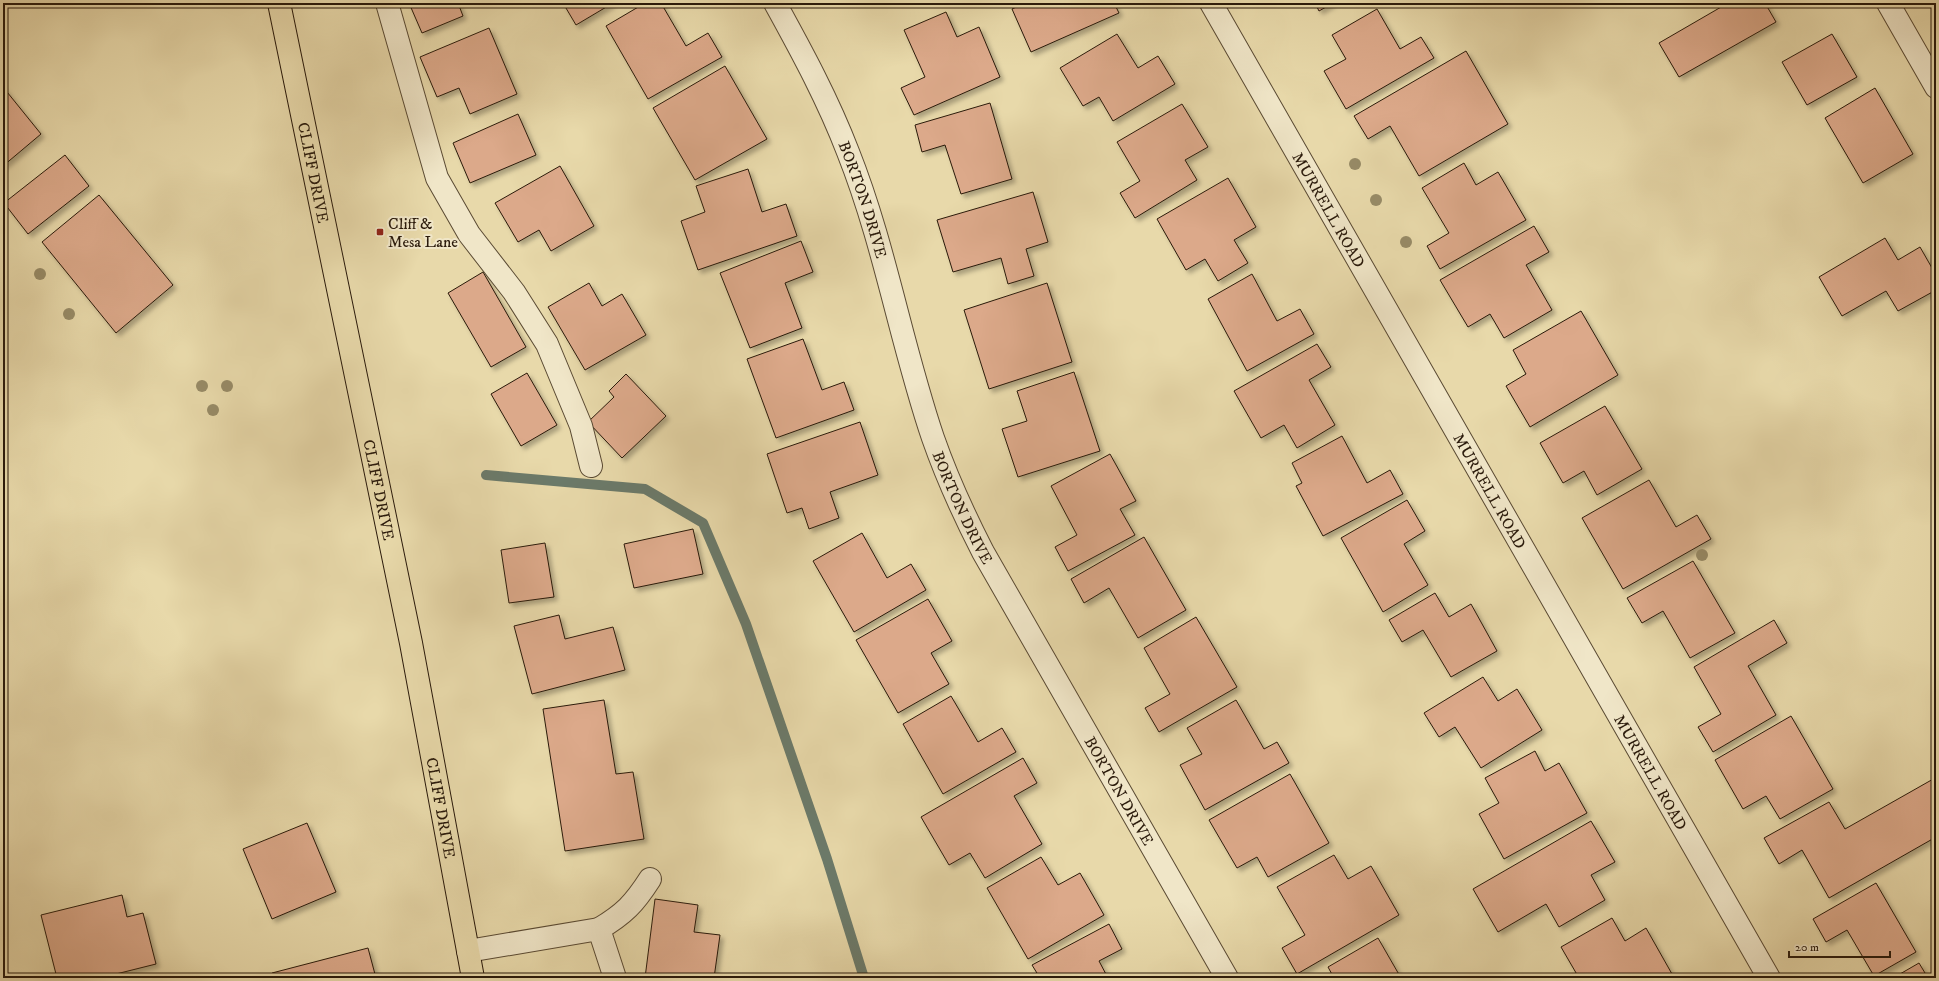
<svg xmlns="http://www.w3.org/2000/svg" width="1939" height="981" font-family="'IM FELL DW Pica',serif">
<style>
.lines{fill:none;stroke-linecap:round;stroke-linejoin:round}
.stream{stroke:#6b7a6a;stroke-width:10}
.building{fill:#dca98a;stroke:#2a1a0b;filter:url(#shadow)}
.minor-casing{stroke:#5a4a33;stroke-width:24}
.major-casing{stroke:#2a1a0b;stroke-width:24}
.minor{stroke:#f0e6c8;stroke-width:22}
.major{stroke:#e8d9aa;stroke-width:22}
.tree{fill:#978b67}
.poi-dot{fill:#8f2418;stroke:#f0e6c8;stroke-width:1.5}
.labels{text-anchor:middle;stroke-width:4;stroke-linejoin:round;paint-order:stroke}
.street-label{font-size:16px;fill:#2a1a0b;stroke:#f0e6c8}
.poi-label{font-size:16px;fill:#2a1a0b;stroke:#f0e6c8;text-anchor:start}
</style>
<defs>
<filter id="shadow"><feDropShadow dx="3.5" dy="3.5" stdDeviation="2" flood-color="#0004"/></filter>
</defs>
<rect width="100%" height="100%" fill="#e8d9aa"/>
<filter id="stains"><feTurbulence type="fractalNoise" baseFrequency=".005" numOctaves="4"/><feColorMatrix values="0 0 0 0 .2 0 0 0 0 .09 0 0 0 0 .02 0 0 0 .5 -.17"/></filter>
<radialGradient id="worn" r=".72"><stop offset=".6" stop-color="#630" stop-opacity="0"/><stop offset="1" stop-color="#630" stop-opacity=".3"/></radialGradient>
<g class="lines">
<path class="stream" d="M 486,475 L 645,489 L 703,523 L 746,624 L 827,859 L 864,978"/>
</g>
<path class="building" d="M 409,3 L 458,3 L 463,16 L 422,33 Z
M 563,3 L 613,3 L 576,25 Z
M 645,3 L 661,3 L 686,46 L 708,33 L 722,57 L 648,99 L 606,26 Z
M 1025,3 L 1114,3 L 1119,13 L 1031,52 L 1012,9 Z
M 1315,3 L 1333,3 L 1319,11 Z
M 1728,3 L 1765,3 L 1776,22 L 1679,77 L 1659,43 Z
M 1377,9 L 1400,49 L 1421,37 L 1434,58 L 1346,109 L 1324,71 L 1346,59 L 1332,35 Z
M 946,12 L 957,37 L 979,27 L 1000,77 L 914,115 L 901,88 L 925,77 L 904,30 Z
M 489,28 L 517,94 L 470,114 L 459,88 L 437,97 L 420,57 Z
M 1117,34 L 1138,68 L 1158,56 L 1175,84 L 1113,121 L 1099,97 L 1083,106 L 1060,68 Z
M 1832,34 L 1857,77 L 1807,105 L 1782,62 Z
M 1466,51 L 1508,124 L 1419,176 L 1390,126 L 1368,139 L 1354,116 Z
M 725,66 L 767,139 L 695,180 L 653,108 Z
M 3,87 L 41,134 L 3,166 Z
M 1875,88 L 1913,154 L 1863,183 L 1825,118 Z
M 990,103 L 1012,179 L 961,194 L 945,145 L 922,152 L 915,125 Z
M 1182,104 L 1208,147 L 1185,160 L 1197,180 L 1135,218 L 1120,193 L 1140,181 L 1117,142 Z
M 518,114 L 536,155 L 470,183 L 453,143 Z
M 65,155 L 89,186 L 28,234 L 4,203 Z
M 1464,163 L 1476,185 L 1498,172 L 1526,220 L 1440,269 L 1427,246 L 1449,233 L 1422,188 Z
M 560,166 L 594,226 L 551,251 L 539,230 L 518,242 L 495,203 Z
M 748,169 L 762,212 L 786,204 L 797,236 L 698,270 L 681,221 L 705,212 L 696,186 Z
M 1228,178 L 1256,227 L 1234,240 L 1248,263 L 1218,281 L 1205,259 L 1186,270 L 1157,219 Z
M 1033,192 L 1048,242 L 1026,249 L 1034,276 L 1008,284 L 1001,258 L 953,272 L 937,220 Z
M 99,195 L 173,285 L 116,333 L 42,242 Z
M 1534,226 L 1549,252 L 1526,265 L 1552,310 L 1504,338 L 1490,314 L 1468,327 L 1440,280 Z
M 1885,238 L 1898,260 L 1920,247 L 1936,275 L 1936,290 L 1898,311 L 1886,291 L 1842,316 L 1819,277 Z
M 801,241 L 813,272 L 785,283 L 802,328 L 750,348 L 720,273 Z
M 483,272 L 526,347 L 491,367 L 448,293 Z
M 1252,274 L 1277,321 L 1300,309 L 1314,334 L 1247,371 L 1208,299 Z
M 589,283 L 602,306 L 622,294 L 646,335 L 585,370 L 548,307 Z
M 1047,283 L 1072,362 L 989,389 L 964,310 Z
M 1581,311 L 1618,375 L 1530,427 L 1506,386 L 1526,374 L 1513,350 Z
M 803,339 L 822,390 L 844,382 L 854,410 L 776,438 L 747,359 Z
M 1317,344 L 1331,367 L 1309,380 L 1335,425 L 1297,448 L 1284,425 L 1261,438 L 1234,391 Z
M 1074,372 L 1100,451 L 1018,477 L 1002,429 L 1027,421 L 1017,391 Z
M 527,373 L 557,425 L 521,446 L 491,394 Z
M 626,374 L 666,416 L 622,458 L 588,422 L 614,397 L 609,391 Z
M 1605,406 L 1642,469 L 1597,495 L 1584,471 L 1563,483 L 1540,443 Z
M 860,422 L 878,475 L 830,492 L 839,518 L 809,529 L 802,508 L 787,513 L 767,454 Z
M 1342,436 L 1367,483 L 1390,470 L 1403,494 L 1323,536 L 1296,486 L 1302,483 L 1292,463 Z
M 1110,454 L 1136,501 L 1120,509 L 1135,535 L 1068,571 L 1055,547 L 1077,535 L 1051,486 Z
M 1649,480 L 1676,527 L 1697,515 L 1711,539 L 1623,589 L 1582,518 Z
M 1407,500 L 1425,531 L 1404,544 L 1428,585 L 1383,612 L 1341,538 Z
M 693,529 L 703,574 L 634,588 L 624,544 Z
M 862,533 L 887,578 L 911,564 L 926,590 L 854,632 L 813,561 Z
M 1144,537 L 1186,610 L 1138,638 L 1109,588 L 1084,603 L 1071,579 Z
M 545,543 L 554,597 L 509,603 L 501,550 Z
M 1693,561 L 1735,633 L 1690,658 L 1663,611 L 1642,623 L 1627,598 Z
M 1435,593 L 1449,617 L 1471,604 L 1497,651 L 1451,677 L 1423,630 L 1402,642 L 1389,620 Z
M 928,599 L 952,641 L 931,653 L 949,684 L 898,713 L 856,640 Z
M 559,615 L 565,639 L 613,627 L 625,670 L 532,694 L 514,626 Z
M 1196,617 L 1237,687 L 1159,732 L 1145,708 L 1170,694 L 1144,648 Z
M 1774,620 L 1787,643 L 1748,666 L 1776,715 L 1713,752 L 1698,727 L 1721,714 L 1694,667 Z
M 1483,677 L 1498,701 L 1517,689 L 1542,730 L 1481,768 L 1455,727 L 1439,737 L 1424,713 Z
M 951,696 L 978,742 L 1002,728 L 1016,752 L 943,794 L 903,724 Z
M 604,700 L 616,774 L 633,772 L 644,839 L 565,851 L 543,709 Z
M 1236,700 L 1264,749 L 1277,742 L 1289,763 L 1205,810 L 1180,765 L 1202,754 L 1187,728 Z
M 1791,716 L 1833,789 L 1780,819 L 1766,796 L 1743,809 L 1715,760 Z
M 1535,751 L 1545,771 L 1559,763 L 1587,813 L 1504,859 L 1479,814 L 1499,803 L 1485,778 Z
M 1023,758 L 1037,783 L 1014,796 L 1042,844 L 985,878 L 970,853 L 949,865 L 921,817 Z
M 1290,774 L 1329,843 L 1268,877 L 1257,857 L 1237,868 L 1209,820 Z
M 1935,778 L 1936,837 L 1829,898 L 1802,850 L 1779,864 L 1764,838 L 1829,802 L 1845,829 Z
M 1591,821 L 1615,862 L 1591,875 L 1605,900 L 1559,927 L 1546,904 L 1498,932 L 1473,889 Z
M 307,823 L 336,892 L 272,919 L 243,849 Z
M 1334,855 L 1348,879 L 1371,866 L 1399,915 L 1297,974 L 1282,948 L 1305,935 L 1277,887 Z
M 1041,857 L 1058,885 L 1080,873 L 1104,915 L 1028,959 L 987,888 Z
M 1876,883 L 1916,952 L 1874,976 L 1847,930 L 1826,942 L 1813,919 Z
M 122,895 L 127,917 L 143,913 L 156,964 L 100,978 L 57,978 L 41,915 Z
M 655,899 L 698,905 L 694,932 L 720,935 L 714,978 L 645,978 Z
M 1612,918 L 1625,941 L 1646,928 L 1672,974 L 1665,978 L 1579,978 L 1561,947 Z
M 1109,924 L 1122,949 L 1099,961 L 1108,978 L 1040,978 L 1032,965 Z
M 1378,938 L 1401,978 L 1334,978 L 1328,967 Z
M 368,948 L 376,978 L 274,978 L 272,973 Z
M 1919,963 L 1928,978 L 1893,978 Z"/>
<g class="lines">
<g class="minor-casing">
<g id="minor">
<path d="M 387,3 L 437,178 L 469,234 L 514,292 L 547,344 L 581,426 L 591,466"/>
<path id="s1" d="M 775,3 C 802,52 828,100 848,152 C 885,245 901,344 933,438 C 947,478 964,515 983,552 L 1227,978"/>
<path id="s2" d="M 1211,3 L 1769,978"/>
<path d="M 1888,3 L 1936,87"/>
<path d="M 599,929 C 624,914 634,904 650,879"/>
<path d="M 468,951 L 599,929 L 615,978"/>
</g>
</g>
<g class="major-casing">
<g id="major">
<path id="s3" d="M 279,3 L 411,643 L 473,978"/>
</g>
</g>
<use href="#minor" class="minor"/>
<use href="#major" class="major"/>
</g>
<g class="tree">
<circle cx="1355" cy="164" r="6"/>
<circle cx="1376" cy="200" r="6"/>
<circle cx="1406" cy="242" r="6"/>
<circle cx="40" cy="274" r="6"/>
<circle cx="69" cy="314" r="6"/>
<circle cx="202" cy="386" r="6"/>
<circle cx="227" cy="386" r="6"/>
<circle cx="213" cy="410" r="6"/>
<circle cx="1702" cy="555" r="6"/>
</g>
<rect class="poi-dot" x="376" y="228" width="8" height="8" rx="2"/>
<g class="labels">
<g class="street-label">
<text dy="6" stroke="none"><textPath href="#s3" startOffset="173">CLIFF DRIVE</textPath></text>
<text dy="6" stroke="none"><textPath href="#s1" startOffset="216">BORTON DRIVE</textPath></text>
<text dy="6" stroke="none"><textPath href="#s2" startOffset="238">MURRELL ROAD</textPath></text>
<text dy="6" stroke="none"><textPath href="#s3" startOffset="497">CLIFF DRIVE</textPath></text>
<text dy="6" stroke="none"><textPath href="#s2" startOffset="562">MURRELL ROAD</textPath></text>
<text dy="6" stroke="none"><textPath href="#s1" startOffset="540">BORTON DRIVE</textPath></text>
<text dy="6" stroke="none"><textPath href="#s2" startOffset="886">MURRELL ROAD</textPath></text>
<text dy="6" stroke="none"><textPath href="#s1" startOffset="864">BORTON DRIVE</textPath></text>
<text dy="6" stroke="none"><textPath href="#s3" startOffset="821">CLIFF DRIVE</textPath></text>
</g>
<g class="poi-label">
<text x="388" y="229">Cliff &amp;<tspan x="388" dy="18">Mesa Lane</tspan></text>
</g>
</g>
<rect width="1939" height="981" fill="none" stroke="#e8d9aa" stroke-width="16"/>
<rect x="4" y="4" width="1931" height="973" fill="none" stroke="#2a1a0b" stroke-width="2"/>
<rect x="8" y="8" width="1923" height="965" fill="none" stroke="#2a1a0b"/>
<path d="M1789 951v6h101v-6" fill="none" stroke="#2a1a0b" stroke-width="2"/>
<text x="1795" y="951" font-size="12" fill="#2a1a0b" stroke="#f0e6c8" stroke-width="3" paint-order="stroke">20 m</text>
<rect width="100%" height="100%" filter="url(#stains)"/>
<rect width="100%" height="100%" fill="url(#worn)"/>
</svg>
